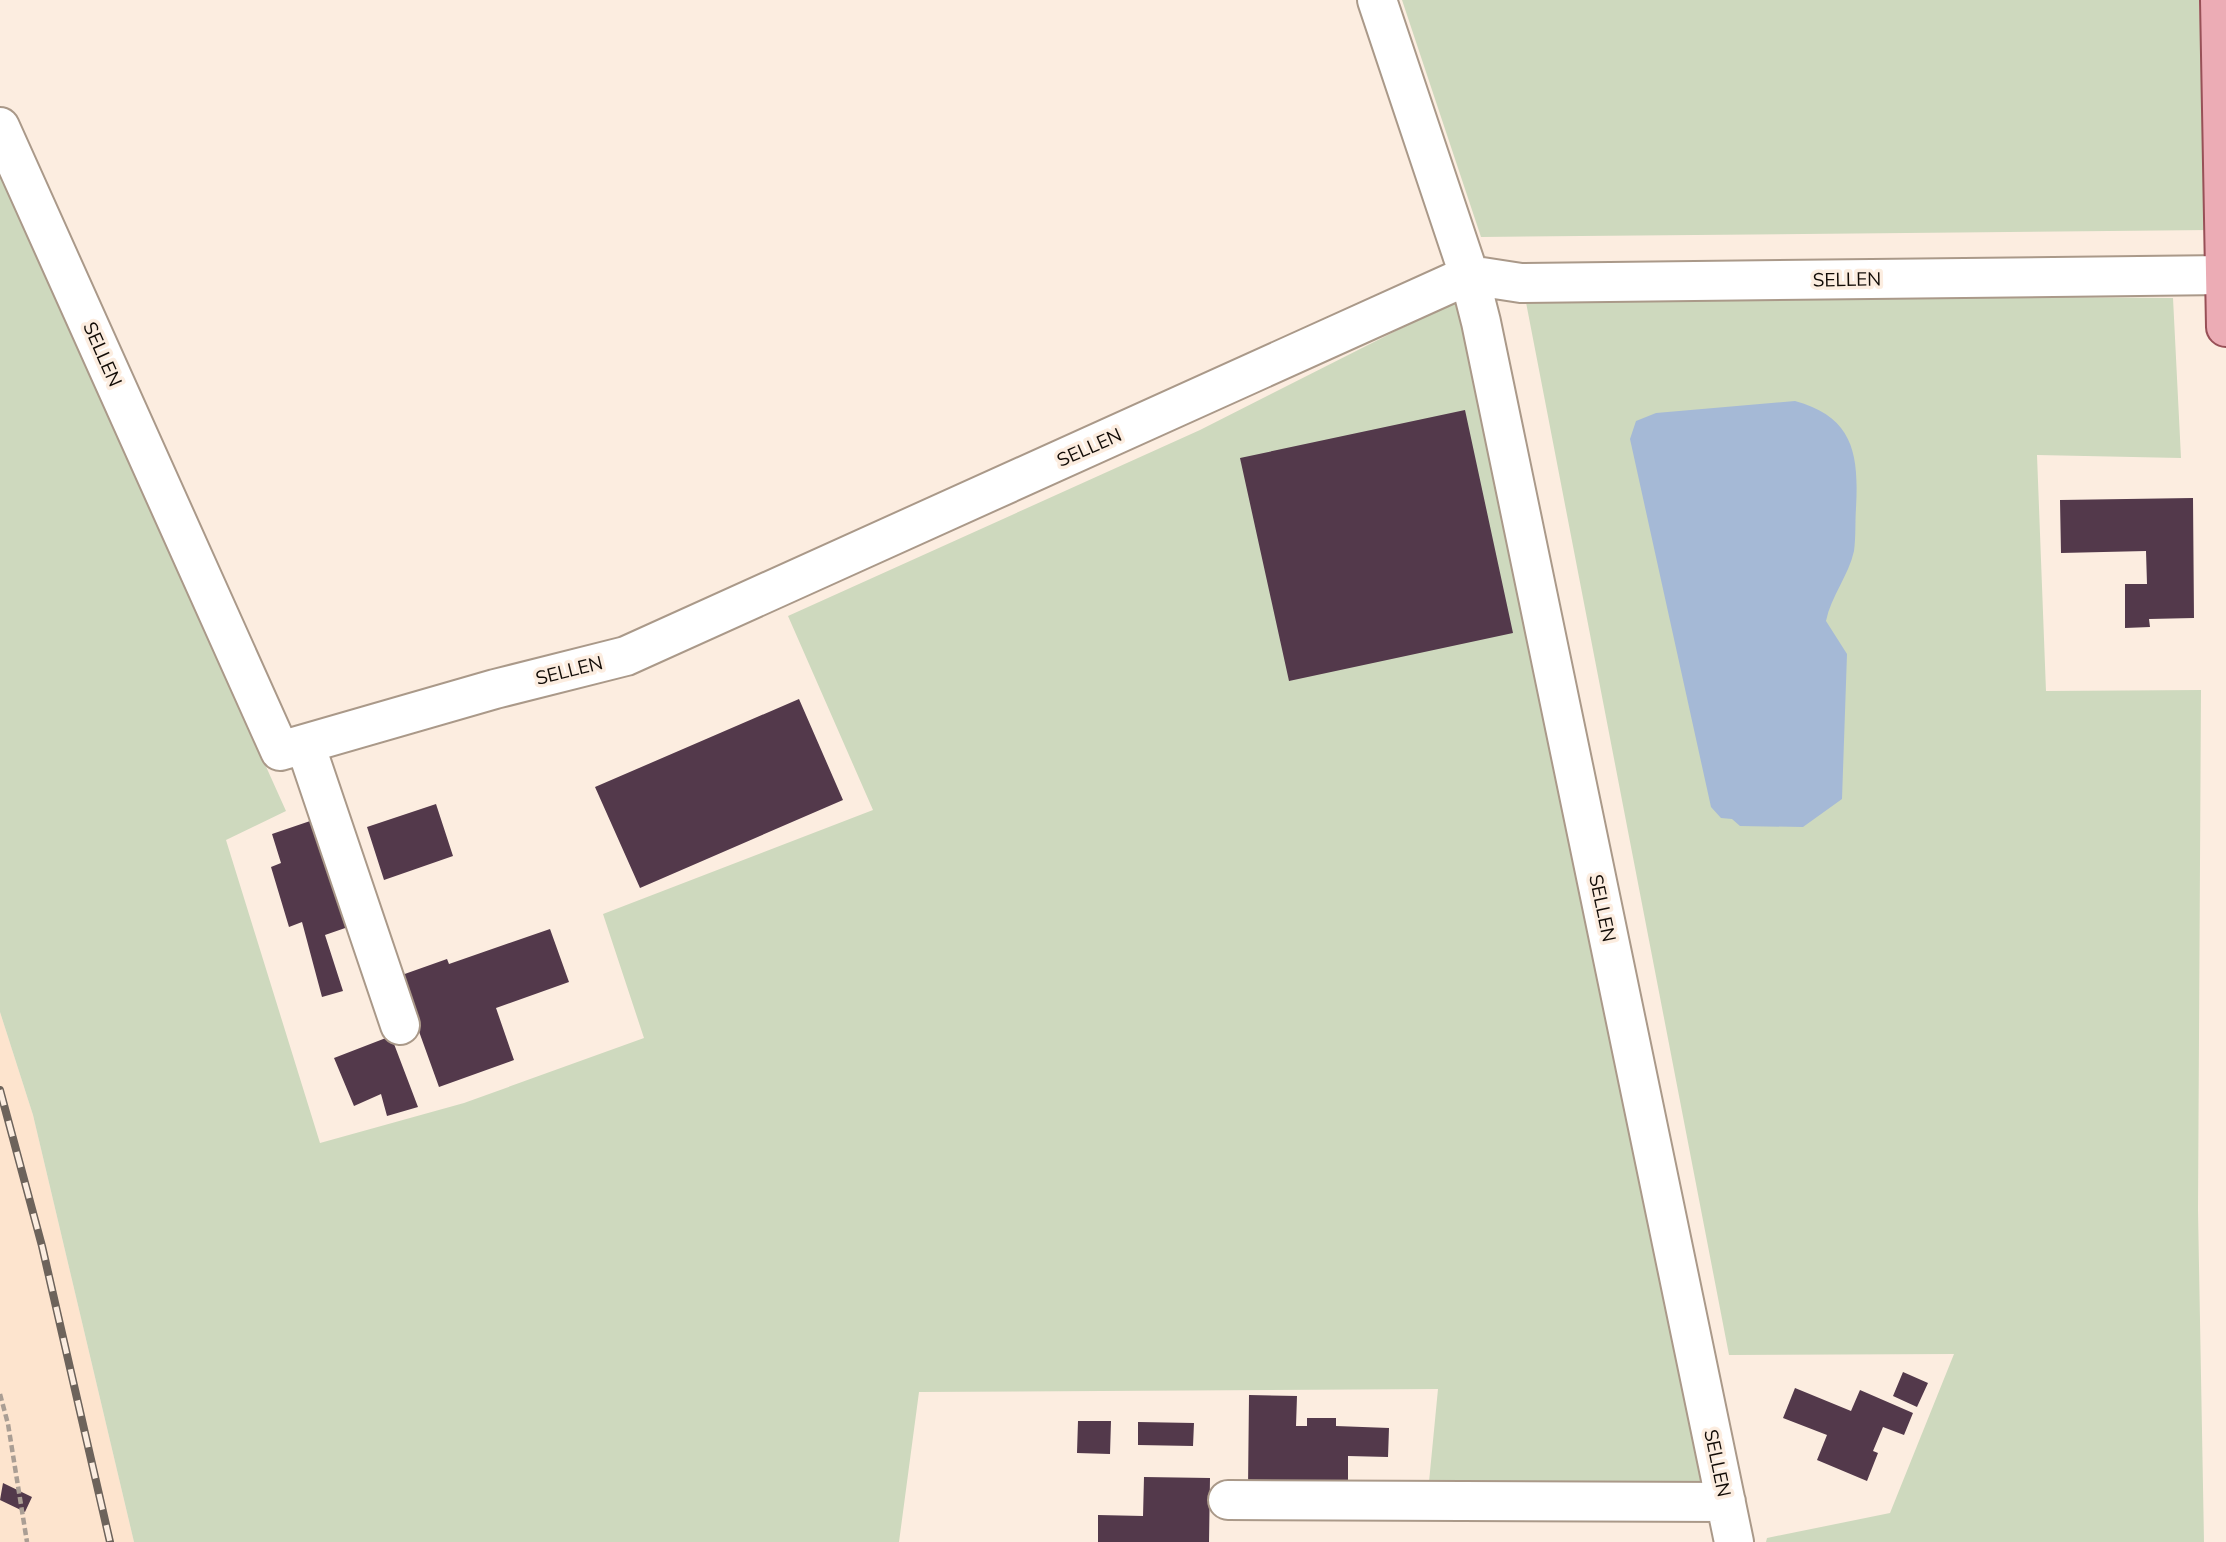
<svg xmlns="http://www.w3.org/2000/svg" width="2226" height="1542" font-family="'Nunito Sans',sans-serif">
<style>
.built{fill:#fde4ce}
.green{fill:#ced9be}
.water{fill:#a5b9d6}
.building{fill:#53394b}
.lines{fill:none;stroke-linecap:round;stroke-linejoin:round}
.minor-casing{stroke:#aa9989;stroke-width:42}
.major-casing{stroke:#985057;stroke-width:42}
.path{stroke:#aa9e94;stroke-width:4.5;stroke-dasharray:7 3.5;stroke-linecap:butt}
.minor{stroke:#fff;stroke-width:38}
.major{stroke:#ecacb5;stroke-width:38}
.rail-casing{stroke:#6d635b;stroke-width:8}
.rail{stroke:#fcede0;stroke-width:5;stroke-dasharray:16;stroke-linecap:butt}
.labels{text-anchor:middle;stroke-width:7;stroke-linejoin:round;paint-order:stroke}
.street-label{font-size:19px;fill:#110b06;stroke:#fcede0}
</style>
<rect width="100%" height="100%" fill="#fcede0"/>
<path class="built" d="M 0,1012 L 33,1115 L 134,1542 L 0,1542 Z"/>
<path class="green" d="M 1402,0 L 2199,0 L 2210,230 L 1481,237 Z
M 0,175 L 286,811 L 226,840 L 320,1143 L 464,1103 L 644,1038 L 603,914 L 873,810 L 788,616 L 1200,430 L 1461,298 L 1710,1487 L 1429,1482 L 1438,1389 L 919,1392 L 899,1542 L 134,1542 L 33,1115 L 0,1012 Z
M 1524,292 L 2173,298 L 2181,458 L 2037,455 L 2046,691 L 2201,690 L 2198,1210 L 2204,1542 L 1766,1542 L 1767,1538 L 1890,1513 L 1954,1354 L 1729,1355 Z"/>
<path class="water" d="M 1795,401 C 1853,417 1859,453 1856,508 C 1855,522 1856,537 1854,551 C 1849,575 1831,596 1826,621 L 1847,654 L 1842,799 L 1803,827 L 1740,826 L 1732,819 L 1721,818 L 1711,807 L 1630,439 L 1636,421 L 1656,413 Z"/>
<path class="building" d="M 1465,410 L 1513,633 L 1289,681 L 1240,458 Z
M 2193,498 L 2194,618 L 2149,619 L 2150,627 L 2125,628 L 2125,584 L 2147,584 L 2146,551 L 2061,553 L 2060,500 Z
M 799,699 L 843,800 L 640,888 L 595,787 Z
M 436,804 L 453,856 L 384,880 L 367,827 Z
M 316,819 L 351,926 L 325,935 L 343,991 L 322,997 L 302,922 L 289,927 L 271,867 L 281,863 L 272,834 Z
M 550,929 L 569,982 L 496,1008 L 514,1060 L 439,1087 L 399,976 L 447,959 L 449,964 Z
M 391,1036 L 418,1107 L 387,1116 L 381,1094 L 354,1106 L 334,1058 Z
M 1903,1372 L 1928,1383 L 1917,1407 L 1893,1396 Z
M 1795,1388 L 1851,1411 L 1860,1390 L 1913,1413 L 1904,1435 L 1883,1427 L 1873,1451 L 1878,1453 L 1867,1481 L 1817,1460 L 1827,1435 L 1783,1418 Z
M 1249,1395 L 1297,1396 L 1296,1426 L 1307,1426 L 1307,1418 L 1336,1418 L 1336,1426 L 1389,1428 L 1388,1457 L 1348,1456 L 1348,1489 L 1248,1488 Z
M 1078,1421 L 1111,1421 L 1110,1454 L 1077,1453 Z
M 1138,1422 L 1194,1423 L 1193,1446 L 1138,1445 Z
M 1144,1477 L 1210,1478 L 1209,1542 L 1098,1542 L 1098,1515 L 1143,1516 Z
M 3,1483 L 32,1497 L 25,1512 L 0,1500 Z"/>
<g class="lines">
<g class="minor-casing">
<path id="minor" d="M 1377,0 L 1469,275 L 1481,322 L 1734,1542
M 0,127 L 280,751 L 495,689 L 626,656 L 1469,275 L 1521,283 L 2225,275
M 305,744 L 400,1025
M 1228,1500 L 1726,1502"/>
</g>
<g class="major-casing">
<path id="major" d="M 2220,0 L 2226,327"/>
</g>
<path class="path" d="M 0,1394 L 8,1424 L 27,1542"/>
<use href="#minor" class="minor"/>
<use href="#major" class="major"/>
<g class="rail-casing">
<path id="rail" d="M 0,1090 L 42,1246 L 110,1542"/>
</g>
<use href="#rail" class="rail"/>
</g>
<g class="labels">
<g class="street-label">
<text transform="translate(1847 279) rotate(-1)" y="7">SELLEN</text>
<text transform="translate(103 354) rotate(66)" y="7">SELLEN</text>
<text transform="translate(1089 447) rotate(-24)" y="7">SELLEN</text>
<text transform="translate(569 670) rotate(-14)" y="7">SELLEN</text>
<text transform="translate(1603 908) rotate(78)" y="7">SELLEN</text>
<text transform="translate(1718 1463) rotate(78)" y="7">SELLEN</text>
</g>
</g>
</svg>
